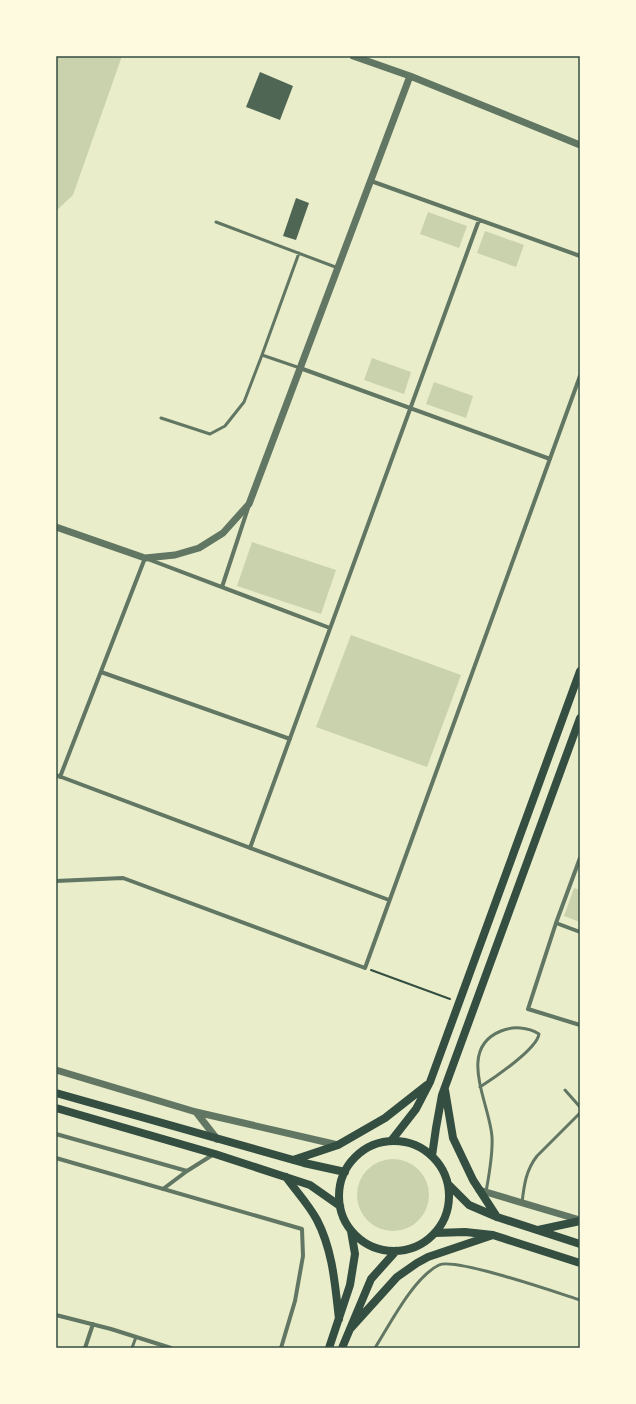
<svg xmlns="http://www.w3.org/2000/svg" width="636" height="1404" font-family="'Roboto Condensed',sans-serif">
<style>
.green{fill:#cad2ad}
.building{fill:#4f6655}
.lines{fill:none;stroke-linecap:round;stroke-linejoin:round}
.path{stroke:#344e41;stroke-width:2}
.service{stroke:#617663;stroke-width:3}
.minor{stroke:#617663;stroke-width:4}
.tertiary{stroke:#617663;stroke-width:7}
.secondary{stroke:#344e41;stroke-width:8}
.neatline{fill:none;stroke:#344e41;stroke-width:1.5}
</style>
<rect width="100%" height="100%" fill="#e9edc9"/>
<path class="green" d="M 56,56 L 122,56 L 73,195 L 56,211 Z
M 428,212 L 467,226 L 459,248 L 420,234 Z
M 485,231 L 524,245 L 516,267 L 477,253 Z
M 372,358 L 411,372 L 404,394 L 364,380 Z
M 434,382 L 473,396 L 466,418 L 426,404 Z
M 252,542 L 336,570 L 321,614 L 237,586 Z
M 351,635 L 461,675 L 427,767 L 316,727 Z
M 574,888 L 580,890 L 580,922 L 564,916 Z
M357 1195a36 36 0 1 1 72 0a36 36 0 1 1-72 0Z"/>
<path class="building" d="M 260,72 L 293,86 L 280,120 L 246,107 Z
M 296,198 L 309,203 L 296,240 L 283,236 Z"/>
<g class="lines">
<path class="path" d="M 371,970 L 450,999"/>
<path class="service" d="M 216,222 L 338,268
M 299,253 L 262,355 L 300,368
M 161,418 L 210,434 L 225,426 L 244,402 L 262,355
M 480,1087 C 494,1078 537,1049 539,1034 C 528,1027 513,1026 501,1031 C 456,1049 490,1104 492,1137 C 493,1155 489,1175 486,1192
M 565,1090 L 580,1107
M 522,1203 C 524,1185 526,1170 537,1156 L 580,1113
M 132,1348 L 136,1337
M 375,1348 C 390,1324 414,1277 439,1265 C 455,1257 558,1293 580,1300"/>
<path class="minor" d="M 371,181 L 580,256
M 300,368 L 550,459
M 222,587 L 248,508
M 101,672 L 290,739
M 56,775 L 389,900
M 60,777 L 145,558 L 330,628
M 250,848 L 479,220
M 580,858 L 556,923 L 528,1009 L 580,1025
M 56,881 L 123,878 L 365,968 L 580,376
M 556,923 L 580,932
M 56,1134 L 187,1171 L 214,1154
M 56,1158 L 302,1229 L 303,1256 L 295,1301 L 281,1348
M 163,1189 L 187,1171
M 56,1315 L 111,1329 L 171,1348
M 85,1348 L 93,1324"/>
<path class="tertiary" d="M 353,56 L 410,76 L 580,145
M 56,527 L 145,558 L 175,555 L 199,548 L 223,533 L 249,504 L 410,76
M 56,1070 L 196,1112 L 338,1145
M 196,1112 L 217,1139
M 479,1190 L 580,1220"/>
<path class="secondary" d="M 445,1090 L 453,1138 L 473,1180 L 497,1217
M 56,1093 L 304,1163 L 345,1172
M 56,1108 L 215,1154 L 310,1185 L 340,1206
M 391,1141 L 416,1109 L 430,1082 L 580,671
M339 1196a55 55 0 1 1 110 0a55 55 0 1 1-110 0Z
M 432,1156 L 436,1128 L 442,1095 L 580,718
M 293,1160 L 338,1145 L 385,1118 L 427,1085
M 286,1177 C 296,1191 309,1205 317,1220 C 333,1251 335,1285 339,1319
M 448,1184 L 469,1205 L 497,1217 L 580,1244
M 538,1230 L 580,1221
M 435,1233 L 465,1232 L 493,1235 L 580,1263
M 350,1329 L 397,1277 L 417,1263 L 428,1257 L 493,1235
M 329,1348 L 350,1285 L 355,1254 L 351,1231
M 342,1348 L 371,1279 L 396,1251"/>
</g>
<rect width="636" height="1404" fill="none" stroke="#fefae0" stroke-width="114"/>
<rect x="57" y="57" width="522" height="1290" class="neatline"/>
</svg>
